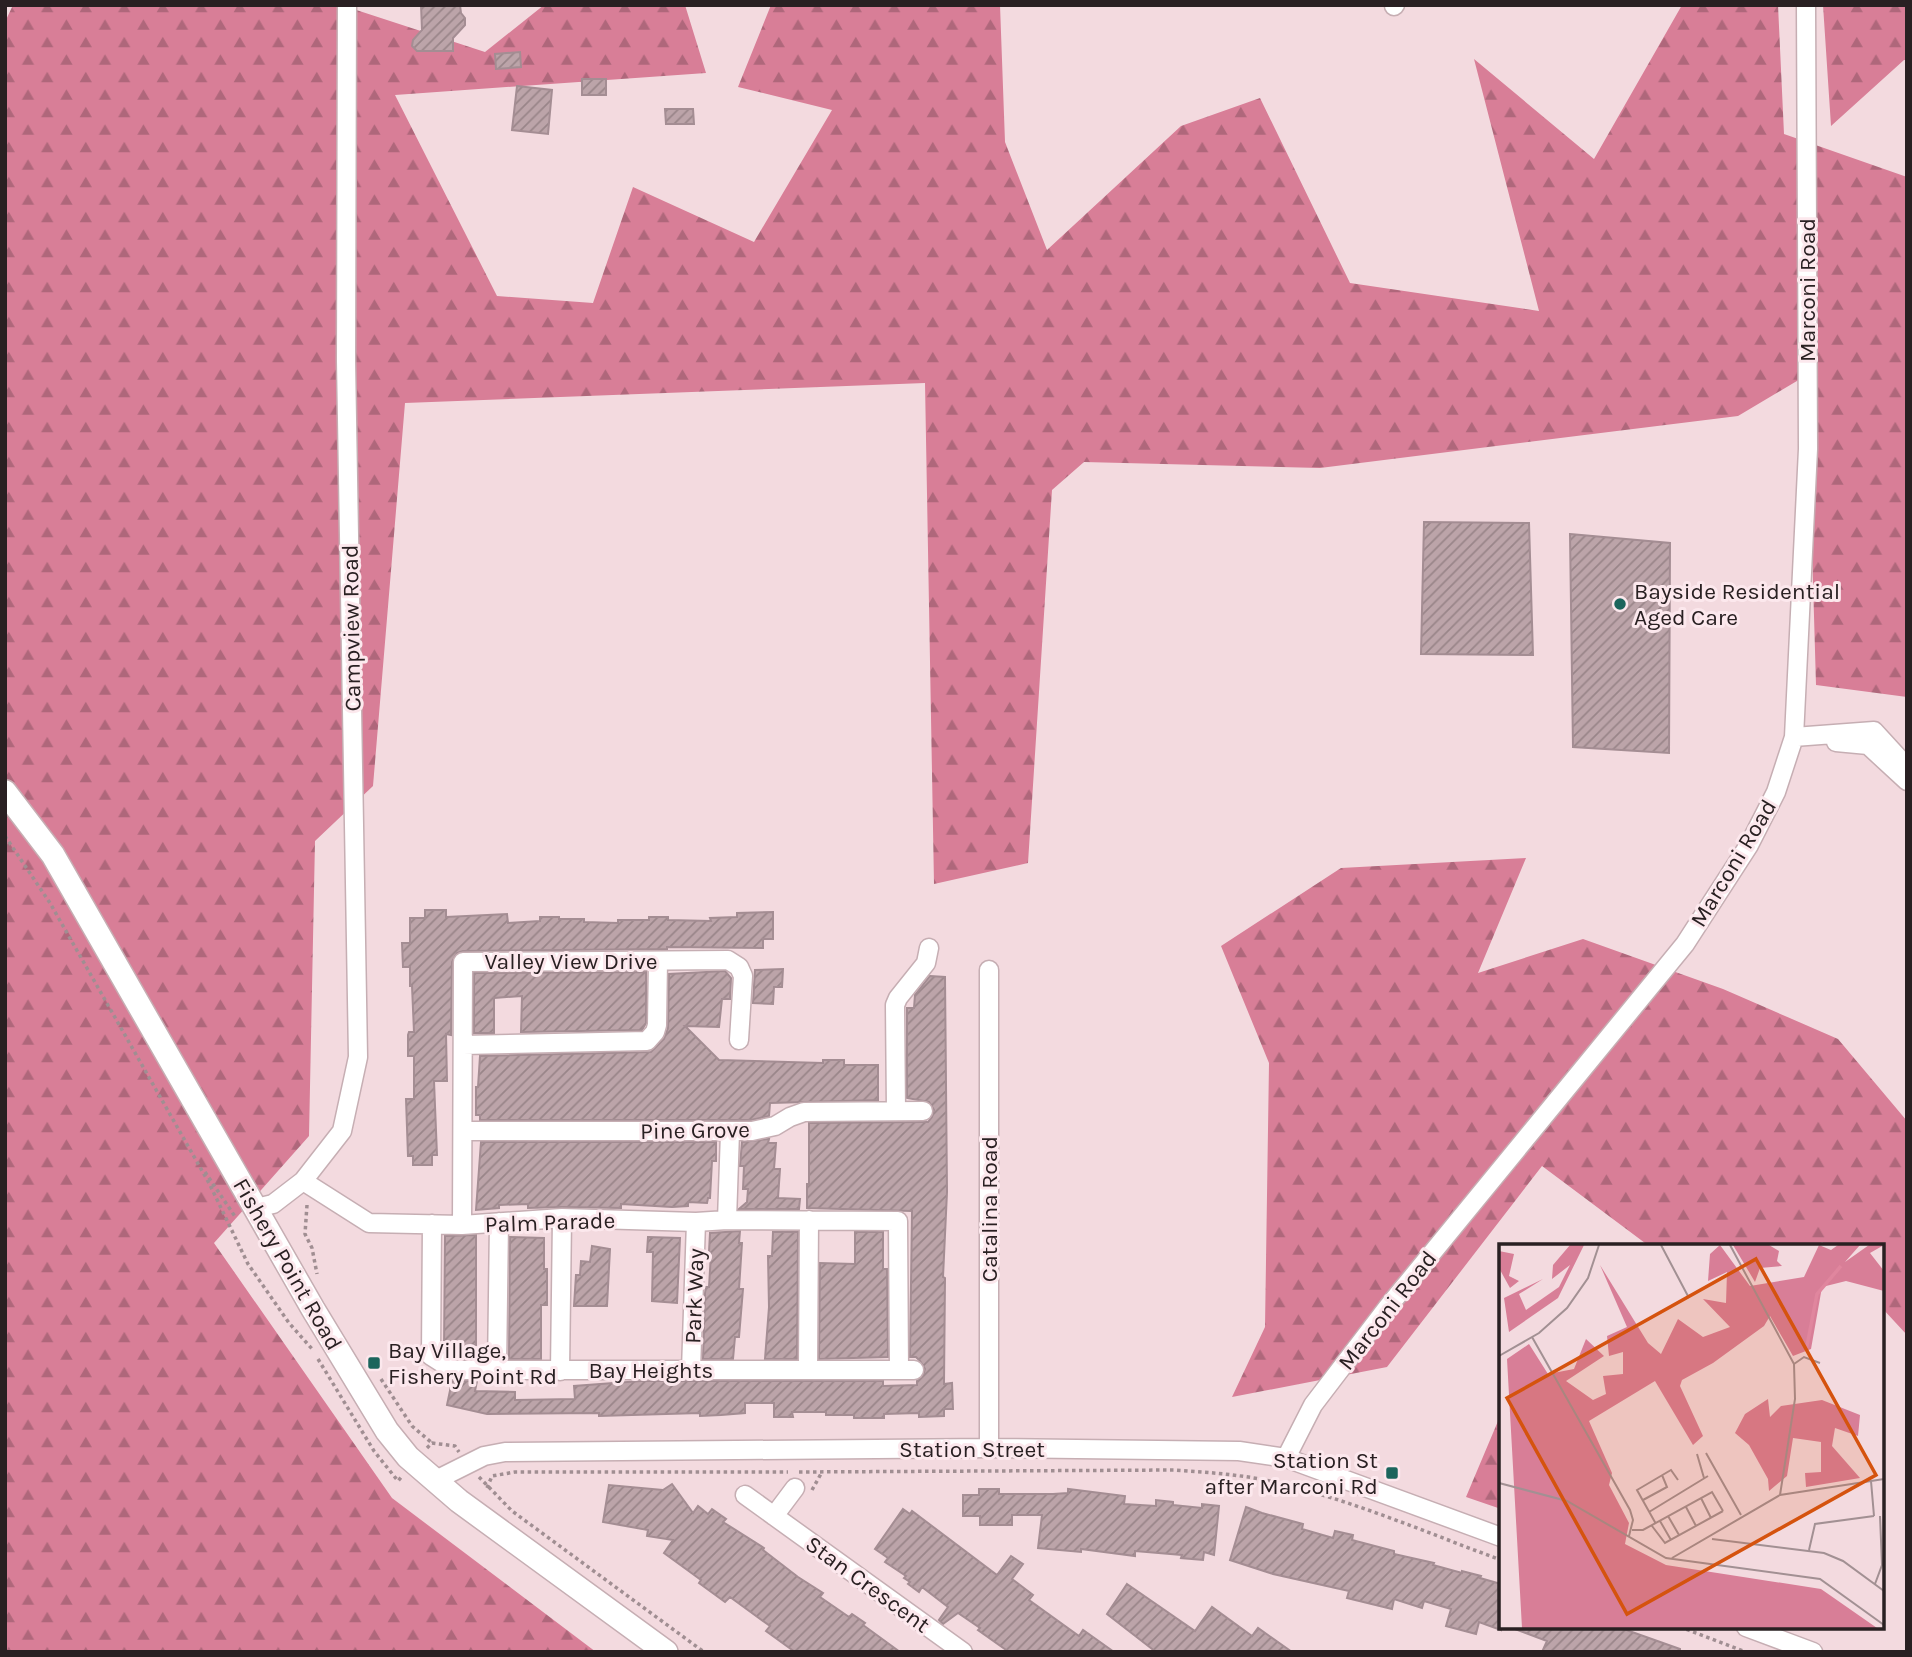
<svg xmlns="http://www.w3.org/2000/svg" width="1912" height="1657" font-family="Karla,sans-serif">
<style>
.forest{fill:url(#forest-firs)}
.building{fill:url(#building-hatch);stroke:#a48d93;stroke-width:2}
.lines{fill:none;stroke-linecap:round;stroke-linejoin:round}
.minor-casing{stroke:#c6aeb3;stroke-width:21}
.major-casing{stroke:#c6aeb3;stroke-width:26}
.path{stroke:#a08e92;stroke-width:3.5;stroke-dasharray:3.5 3.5;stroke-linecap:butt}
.minor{stroke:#fff;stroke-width:18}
.major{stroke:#fff;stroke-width:23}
.poi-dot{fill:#1b655c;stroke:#fce8ed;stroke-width:2.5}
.labels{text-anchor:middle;stroke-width:6;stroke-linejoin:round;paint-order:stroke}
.street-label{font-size:23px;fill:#292022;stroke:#fce8ed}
.poi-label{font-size:23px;fill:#292022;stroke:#fce8ed;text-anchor:start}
.inset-river{fill:none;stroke:#e0869e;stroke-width:3.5}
.inset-road{fill:none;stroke:#a29093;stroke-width:2}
.view{fill:#d5530e;fill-opacity:0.15;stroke:#d5530e;stroke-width:3.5}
.inset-edge{fill:none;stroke:#292022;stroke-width:3.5}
</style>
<defs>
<pattern id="forest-firs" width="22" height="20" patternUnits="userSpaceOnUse" patternTransform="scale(1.75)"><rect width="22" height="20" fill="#d87e97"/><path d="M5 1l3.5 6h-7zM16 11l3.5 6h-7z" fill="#af677b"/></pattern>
<pattern id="building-hatch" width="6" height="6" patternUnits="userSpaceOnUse" patternTransform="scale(1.75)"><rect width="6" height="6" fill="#bca4a9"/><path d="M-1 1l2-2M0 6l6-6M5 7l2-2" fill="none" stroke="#998589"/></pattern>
</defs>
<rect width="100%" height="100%" fill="#f3dadf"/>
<path class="forest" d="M 13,5 L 341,5 L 485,52 L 544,5 L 685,5 L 706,73 L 395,95 L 497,296 L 593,303 L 633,187 L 754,242 L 832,110 L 738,87 L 771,5 L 1000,5 L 1005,142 L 1047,250 L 1181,126 L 1260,98 L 1350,283 L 1539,311 L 1474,59 L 1594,159 L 1682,5 L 1778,5 L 1784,134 L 1907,177 L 1907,697 L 1816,685 L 1807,375 L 1738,416 L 1320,468 L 1084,462 L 1052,490 L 1028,863 L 934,884 L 925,383 L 405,403 L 373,786 L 315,841 L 309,1136 L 214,1243 L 392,1498 L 596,1652 L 5,1652 L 5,22 Z
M 1823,5 L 1907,5 L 1907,60 L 1904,60 L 1831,126 Z
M 1526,858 L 1478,973 L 1583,939 L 1723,989 L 1838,1039 L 1907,1121 L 1907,1335 L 1882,1308 L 1882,1246 L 1826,1246 L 1822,1242 L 1819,1246 L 1649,1246 L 1542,1166 L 1387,1367 L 1232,1397 L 1265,1327 L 1269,1063 L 1221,946 L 1341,868 Z
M 1501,1414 L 1501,1509 L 1466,1497 Z"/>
<path class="building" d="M 421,5 L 460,5 L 461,13 L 465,18 L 465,25 L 453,38 L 453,51 L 417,51 L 412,46 L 413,40 L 422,30 Z
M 520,52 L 521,67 L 496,69 L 495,54 Z
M 582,79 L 606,79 L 606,95 L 582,95 Z
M 517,86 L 552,90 L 548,134 L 512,130 Z
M 665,109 L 693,109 L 694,124 L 666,124 Z
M 1424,522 L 1529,523 L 1533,655 L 1421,654 Z
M 1570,534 L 1670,543 L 1669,753 L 1573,747 Z
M 425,910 L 446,910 L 446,917 L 507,914 L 508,923 L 540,921 L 540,917 L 559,917 L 559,919 L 584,919 L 584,922 L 618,923 L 618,920 L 649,920 L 649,917 L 668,917 L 668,920 L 711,921 L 710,918 L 737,917 L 737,913 L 773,912 L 773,939 L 763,939 L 763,948 L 667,947 L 667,949 L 463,951 L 457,953 L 452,962 L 451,1035 L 446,1034 L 447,1081 L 434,1081 L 437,1155 L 432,1155 L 432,1165 L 413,1165 L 413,1156 L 408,1156 L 406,1099 L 414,1099 L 414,1056 L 408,1056 L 408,1035 L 409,1032 L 414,1032 L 412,986 L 410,986 L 410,967 L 403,967 L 402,943 L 410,943 L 410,918 L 425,918 Z
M 783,969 L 782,987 L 774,987 L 773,1004 L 753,1003 L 755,970 Z
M 725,971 L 731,978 L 730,999 L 722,999 L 719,1027 L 685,1026 L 719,1060 L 823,1063 L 823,1060 L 844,1060 L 844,1065 L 878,1065 L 878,1100 L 770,1103 L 769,1116 L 751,1120 L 480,1120 L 480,1115 L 476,1115 L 476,1087 L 478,1087 L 480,1056 L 651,1052 L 664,1039 L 668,1028 L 669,974 Z
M 646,972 L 646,1023 L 642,1030 L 521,1032 L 522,996 L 494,998 L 494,1033 L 474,1033 L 474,973 Z
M 930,976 L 945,977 L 947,1192 L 943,1277 L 945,1278 L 944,1384 L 952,1383 L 953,1409 L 944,1409 L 944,1416 L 919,1417 L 919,1413 L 884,1414 L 884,1418 L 854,1418 L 854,1415 L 826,1415 L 826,1412 L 792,1412 L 793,1417 L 774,1417 L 774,1403 L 745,1403 L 745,1413 L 721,1415 L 700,1416 L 700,1413 L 599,1416 L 599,1413 L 487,1414 L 447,1405 L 452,1381 L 477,1381 L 475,1391 L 515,1392 L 515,1400 L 575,1399 L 574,1386 L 641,1381 L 883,1381 L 883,1386 L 917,1385 L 917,1381 L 923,1376 L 925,1369 L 920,1361 L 916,1357 L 910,1357 L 912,1211 L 807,1208 L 807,1184 L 809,1184 L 809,1123 L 923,1122 L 928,1122 L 932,1117 L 934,1110 L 929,1102 L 907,1098 L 907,1008 L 914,1008 L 915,995 Z
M 769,1139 L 768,1143 L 776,1143 L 774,1169 L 780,1169 L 778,1198 L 800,1199 L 799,1209 L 739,1209 L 747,1202 L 748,1189 L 743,1189 L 744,1166 L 740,1166 L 742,1142 Z
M 481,1142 L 716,1142 L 716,1161 L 712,1161 L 710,1198 L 708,1198 L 707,1203 L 688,1202 L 688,1206 L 672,1207 L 621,1204 L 621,1208 L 562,1207 L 528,1208 L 528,1204 L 499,1205 L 499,1208 L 476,1210 Z
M 740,1231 L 739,1243 L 742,1243 L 739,1289 L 743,1289 L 739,1337 L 735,1337 L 733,1359 L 703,1359 L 705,1293 L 706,1287 L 709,1287 L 711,1253 L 709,1252 L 710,1233 Z
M 773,1232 L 798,1232 L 797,1359 L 765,1359 L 769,1307 L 768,1256 L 772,1256 Z
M 855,1232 L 883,1232 L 883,1269 L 887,1269 L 888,1357 L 819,1359 L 820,1263 L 855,1264 Z
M 476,1235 L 476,1345 L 472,1345 L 472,1359 L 456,1359 L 457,1355 L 451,1355 L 444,1351 L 445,1236 Z
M 510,1237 L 544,1238 L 544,1269 L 547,1269 L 547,1305 L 541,1305 L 541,1359 L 509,1359 Z
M 648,1237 L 680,1238 L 677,1303 L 652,1301 L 653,1252 L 647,1252 Z
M 592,1246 L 610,1249 L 607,1306 L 574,1306 L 576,1275 L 580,1275 L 581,1261 L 590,1262 Z
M 672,1484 L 693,1513 L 698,1506 L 708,1514 L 712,1509 L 726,1519 L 723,1522 L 764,1548 L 763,1550 L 798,1577 L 823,1593 L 820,1597 L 849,1617 L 852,1614 L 865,1623 L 863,1625 L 900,1652 L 795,1652 L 766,1631 L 770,1626 L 730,1597 L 725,1602 L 699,1583 L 701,1580 L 664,1553 L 673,1540 L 647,1536 L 648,1530 L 603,1522 L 609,1485 L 663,1490 Z
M 979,1489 L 999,1489 L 999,1494 L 1053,1494 L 1068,1493 L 1068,1489 L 1125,1496 L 1124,1504 L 1156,1506 L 1156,1500 L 1173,1502 L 1173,1505 L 1202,1508 L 1202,1504 L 1219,1506 L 1214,1555 L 1204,1552 L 1203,1560 L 1181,1558 L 1182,1555 L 1135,1551 L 1135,1556 L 1081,1549 L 1081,1552 L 1038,1548 L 1042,1515 L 1012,1515 L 1012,1525 L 980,1525 L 980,1516 L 963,1516 L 963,1495 L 979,1495 Z
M 1246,1507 L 1262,1513 L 1303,1524 L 1302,1529 L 1333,1538 L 1335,1531 L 1353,1535 L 1352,1540 L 1394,1551 L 1394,1554 L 1434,1563 L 1433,1565 L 1462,1573 L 1462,1571 L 1481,1576 L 1480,1578 L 1501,1584 L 1501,1630 L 1479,1622 L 1476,1634 L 1446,1626 L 1451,1609 L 1424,1601 L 1422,1608 L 1394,1599 L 1392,1609 L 1347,1598 L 1349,1591 L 1273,1574 L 1230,1560 Z
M 903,1509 L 910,1514 L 912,1511 L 997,1575 L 1011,1556 L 1023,1564 L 1012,1579 L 1033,1595 L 1029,1600 L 1079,1636 L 1083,1630 L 1114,1652 L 1009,1652 L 978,1630 L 980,1628 L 958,1613 L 943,1624 L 939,1620 L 948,1607 L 922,1587 L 919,1592 L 908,1584 L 910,1582 L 904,1578 L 906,1576 L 885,1562 L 888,1558 L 875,1549 Z
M 1127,1584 L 1195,1631 L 1212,1607 L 1252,1636 L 1258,1628 L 1292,1652 L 1156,1652 L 1107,1614 Z
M 1515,1627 L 1618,1627 L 1680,1649 L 1680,1652 L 1542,1652 L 1547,1641 L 1515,1629 Z"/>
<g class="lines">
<g class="minor-casing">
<path id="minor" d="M 1394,6 L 1395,5
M 1794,737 L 1874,731 L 1907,767
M 1836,742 L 1868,745 L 1907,781
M 463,1045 L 647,1041 L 655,1032 L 657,1025 L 658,961
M 896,1111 L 895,1005 L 898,998 L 926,963 L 929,948
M 463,1131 L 752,1131 L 775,1126 L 790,1117 L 804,1112 L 923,1111
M 303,1181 L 369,1223 L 462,1225 L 562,1218 L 696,1222 L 727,1220 L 898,1221 L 899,1369
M 256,1208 L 273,1204 L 303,1181 L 342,1131 L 358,1057 L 346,361 L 347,5
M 727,1220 L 730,1132
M 432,1224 L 431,1356 L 453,1370 L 914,1370
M 462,1225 L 463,962 L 728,960 L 739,967 L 743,976 L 739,1040
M 808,1369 L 809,1220
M 497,1370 L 499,1222
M 691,1370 L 696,1222
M 560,1371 L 562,1218
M 989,1448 L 989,970
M 1286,1458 L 1313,1405 L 1387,1308 L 1685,944 L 1749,845 L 1776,792 L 1794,737 L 1808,449 L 1806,5
M 434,1481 L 484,1456 L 505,1452 L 989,1448 L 1239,1451 L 1286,1458 L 1501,1537
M 745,1495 L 963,1652
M 774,1516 L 795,1488
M 1746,1627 L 1813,1652"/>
</g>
<g class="major-casing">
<path id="major" d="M 5,792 L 53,855 L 313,1309 L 387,1431 L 408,1457 L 459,1501 L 666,1652"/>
</g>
<path class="path" d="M 5,836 L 50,903 L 209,1183 L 248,1264 L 289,1323 L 313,1350
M 205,1172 L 236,1218
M 307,1205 L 305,1234 L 312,1248 L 317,1274
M 318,1359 L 374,1451 L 398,1481 L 403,1475
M 381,1379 L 412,1426 L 432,1443
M 427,1448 L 432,1443 L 455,1446 L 459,1452
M 799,1472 L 1175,1470 C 1204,1472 1232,1474 1260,1479 C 1343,1496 1422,1531 1501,1560
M 479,1477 L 512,1511 L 704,1652
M 487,1488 L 492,1476 L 515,1472 L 788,1472
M 812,1490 L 822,1472
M 1680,1627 L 1746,1652"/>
<use href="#minor" class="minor"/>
<use href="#major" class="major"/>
</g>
<g class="poi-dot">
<circle cx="1620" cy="604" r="7"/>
<rect x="367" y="1356" width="14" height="14" rx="3.5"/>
<rect x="1385" y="1466" width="14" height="14" rx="3.5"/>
</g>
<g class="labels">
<g class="street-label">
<text transform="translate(1807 290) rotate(-90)" y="8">Marconi Road</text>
<text transform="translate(351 628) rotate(-91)" y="8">Campview Road</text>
<text transform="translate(1733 863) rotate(-59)" y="8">Marconi Road</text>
<text x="571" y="969">Valley View Drive</text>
<text transform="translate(695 1130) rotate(-1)" y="8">Pine Grove</text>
<text transform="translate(989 1209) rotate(-90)" y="8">Catalina Road</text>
<text transform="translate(550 1222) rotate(-2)" y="8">Palm Parade</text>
<text transform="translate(288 1264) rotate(60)" y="8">Fishery Point Road</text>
<text transform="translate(694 1296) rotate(-88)" y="8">Park Way</text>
<text transform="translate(1387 1310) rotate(-52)" y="8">Marconi Road</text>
<text x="651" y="1378">Bay Heights</text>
<text x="972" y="1457">Station Street</text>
<text transform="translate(868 1584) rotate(36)" y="8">Stan Crescent</text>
</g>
<g class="poi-label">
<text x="1634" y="599">Bayside Residential<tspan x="1634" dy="26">Aged Care</tspan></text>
<text x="388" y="1358">Bay Village,<tspan x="388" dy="26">Fishery Point Rd</tspan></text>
<text x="1378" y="1468" text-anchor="end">Station St<tspan x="1378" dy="26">after Marconi Rd</tspan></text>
</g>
</g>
<g transform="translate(1499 1244)">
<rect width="385" height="385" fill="#f3dadf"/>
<path d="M 71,1 L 85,1 L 59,54 L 10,88 L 5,54 L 44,35 L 20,50 L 27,66 L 60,43 L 71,21 L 53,35 L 54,21 ZM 221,1 L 251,42 L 305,33 L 320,1 L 332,6 L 339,1 L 361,1 L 346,18 L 370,1 L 385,1 L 371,9 L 385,27 L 385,47 L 347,37 L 323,43 L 312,105 L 294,112 L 271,72 L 265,82 L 214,119 L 183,136 L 181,142 L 204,192 L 194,201 L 156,137 L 90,177 L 113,229 L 110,241 L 130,279 L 126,300 L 167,321 L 322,345 L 378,384 L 23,384 L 8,115 L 30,100 L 49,130 L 75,125 L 87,95 L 105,112 L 67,137 L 94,156 L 107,150 L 104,132 L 124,130 L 124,108 L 110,112 L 108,92 L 128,83 L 101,21 L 149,99 L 162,110 L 179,75 L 204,93 L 231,83 L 204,55 L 227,59 L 228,28 L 209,37 L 211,10 ZM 234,1 L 270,1 L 280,7 L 278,17 L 283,22 L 261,24 L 256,38 ZM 0,7 L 15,10 L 10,32 L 20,37 L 11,44 L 0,24 ZM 269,155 L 271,173 L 282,162 L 323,156 L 361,171 L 359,192 L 336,184 L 333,202 L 361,234 L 307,243 L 306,229 L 322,228 L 322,198 L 294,194 L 288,232 L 270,247 L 269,235 L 250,201 L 236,189 L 246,170 Z" fill="#d87e97"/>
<path class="inset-river" d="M 307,107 L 318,50 L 342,22"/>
<path class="inset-road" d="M 162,1 L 190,54M 231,1 L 295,120 L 296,155 L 281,251M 33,93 L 131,266 L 134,276 L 130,292M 0,112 L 40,89 L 68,64 L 89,34 L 100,1M 295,120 L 305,113 L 321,119M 207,209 L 242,271M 198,210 L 205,234M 372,237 L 375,272M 0,239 L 68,257 L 167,314 L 321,335 L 385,381M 202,254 L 212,274M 144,256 L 168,243 L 163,231M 187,263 L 197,282M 150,268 L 209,232M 169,272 L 180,291M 161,277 L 172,296M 157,280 L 138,246 L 172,226 L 179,236M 153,282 L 166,299 L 224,267M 133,286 L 144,286 L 213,248 L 224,267M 213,295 L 325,309 L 344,317 L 385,347M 310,306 L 316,280 L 375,272M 173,314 L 281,251 L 385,235M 376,340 L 383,321 L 381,272"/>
<path class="view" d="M 257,15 L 377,231 L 128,370 L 8,154 Z"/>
<rect width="385" height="385" class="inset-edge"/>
</g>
<rect width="1912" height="1657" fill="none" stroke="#292022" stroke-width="14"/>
</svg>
